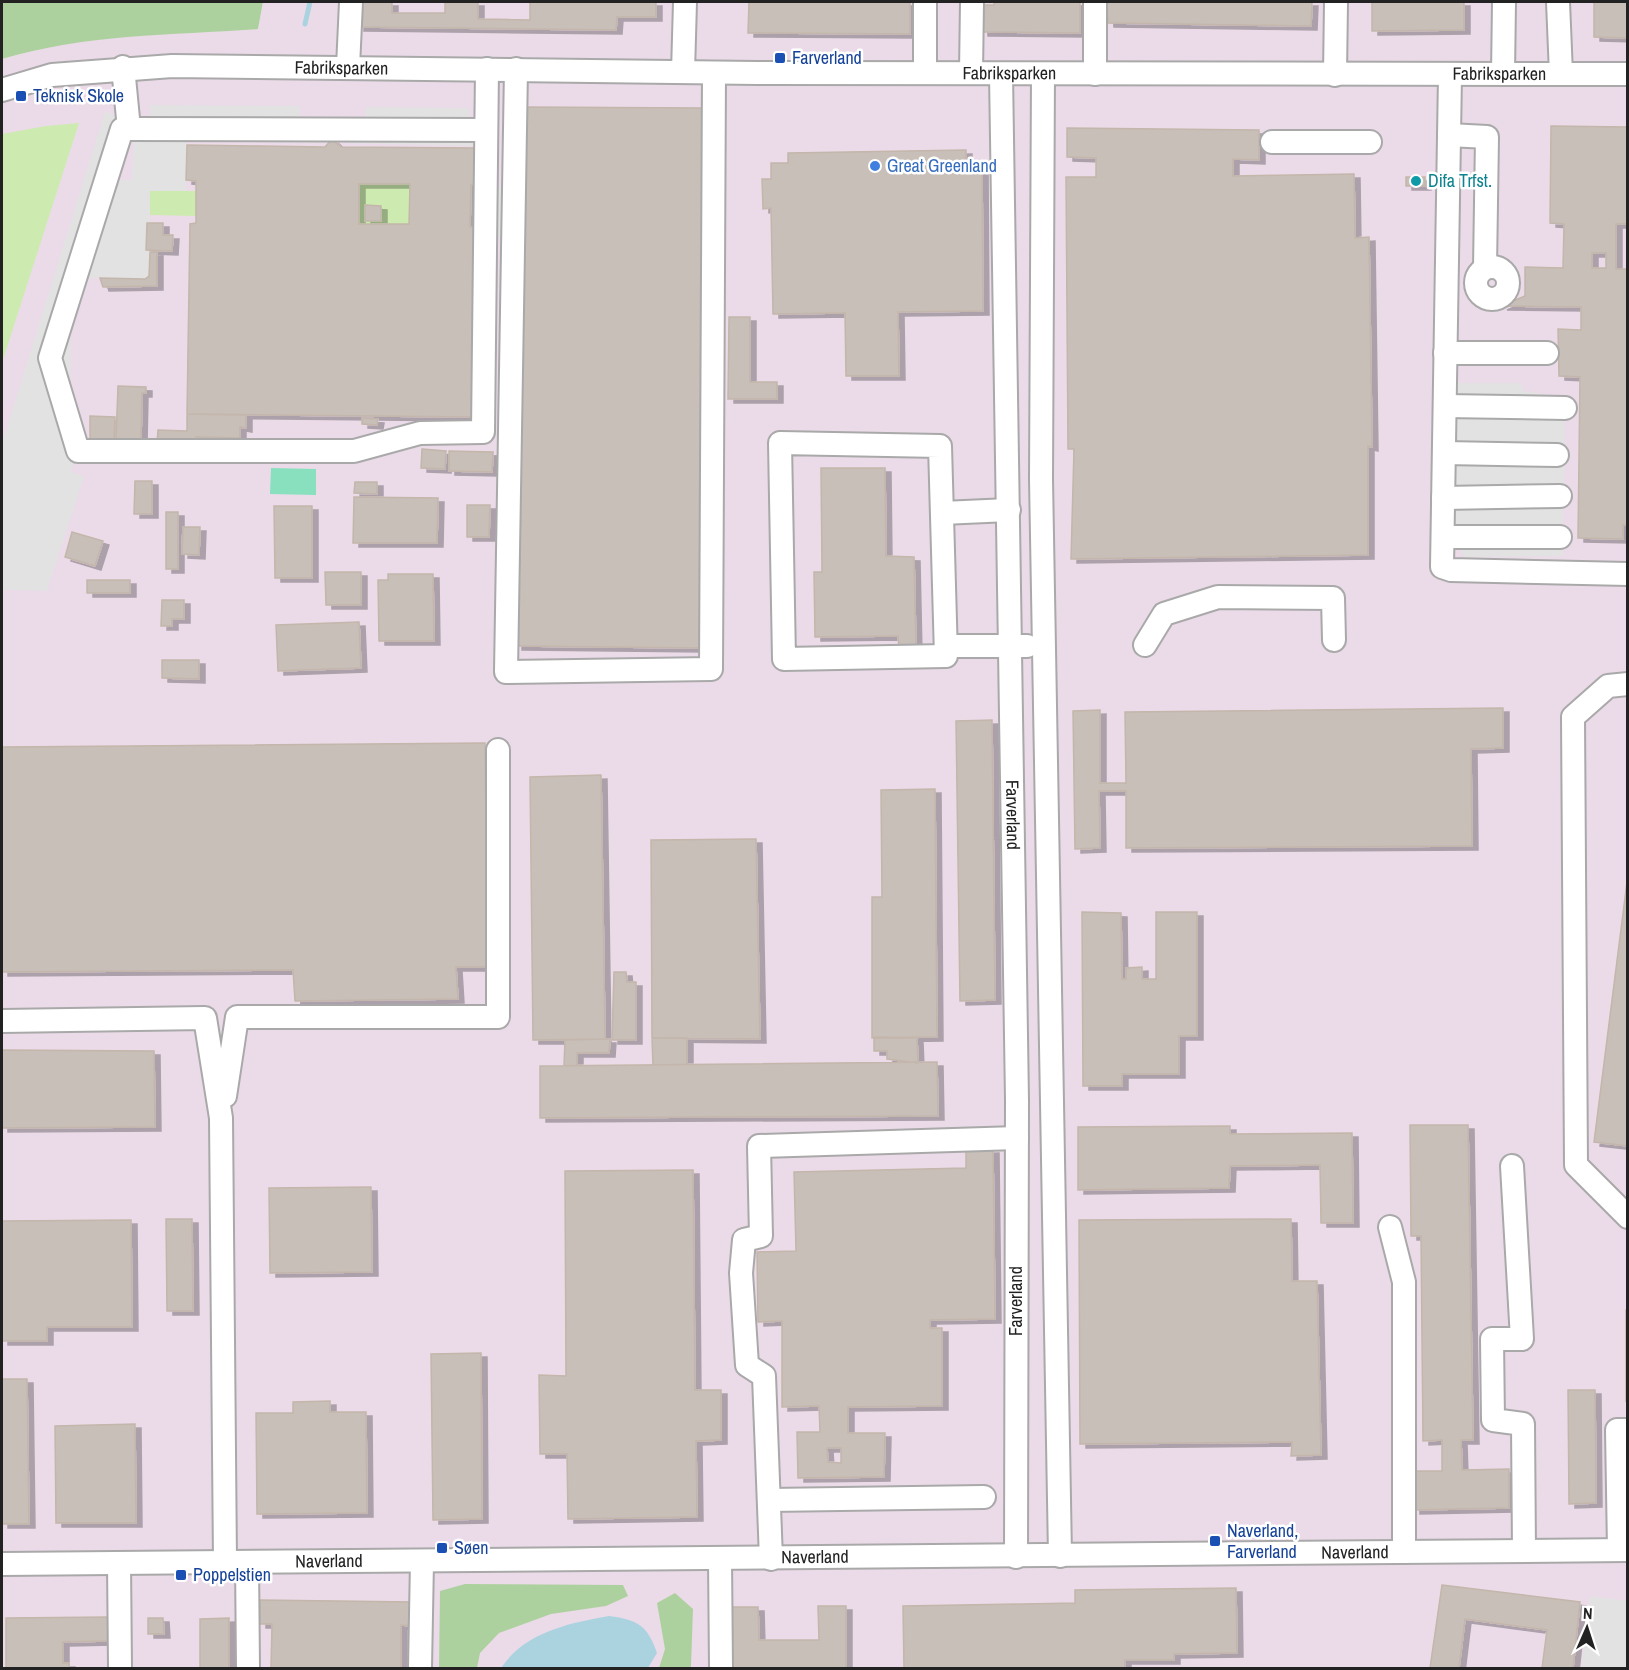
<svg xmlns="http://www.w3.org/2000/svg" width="1629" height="1670" font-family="'Archivo Narrow',sans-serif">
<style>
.industrial{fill:#ebdbe8}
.grass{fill:#cdebb0}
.forest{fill:#add19e}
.pitch{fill:#88e0be}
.parking{fill:#e2e2e2}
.water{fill:#aad3df}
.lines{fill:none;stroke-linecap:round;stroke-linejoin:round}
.stream{stroke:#aad3df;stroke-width:5}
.building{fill:#c7bfb8;stroke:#c4b6ab;stroke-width:1.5;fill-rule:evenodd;filter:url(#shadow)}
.minor-casing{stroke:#a9a9a9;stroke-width:26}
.minor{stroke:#fff;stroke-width:22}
.transit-dot{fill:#1a4fb4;stroke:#fff;stroke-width:2}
.shop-dot{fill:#3f7fe0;stroke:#fff;stroke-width:2}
.culture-dot{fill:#0f9aa8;stroke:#fff;stroke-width:2}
.labels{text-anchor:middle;stroke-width:5;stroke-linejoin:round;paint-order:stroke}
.transit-label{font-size:18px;fill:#164399;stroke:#fff;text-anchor:start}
.street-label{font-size:18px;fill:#222;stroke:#fff}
.shop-label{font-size:18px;fill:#366cbe;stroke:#fff;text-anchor:start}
.culture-label{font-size:18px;fill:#0d838f;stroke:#fff;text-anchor:start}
</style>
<defs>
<filter id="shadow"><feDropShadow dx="6" dy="4" stdDeviation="0" flood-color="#0004"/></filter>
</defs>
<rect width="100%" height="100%" fill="#f2efe9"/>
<path class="industrial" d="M 263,2 L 1627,2 L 1627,1668 L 2,1668 L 2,59 L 60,43 L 156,30 L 258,29 Z"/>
<path class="grass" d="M 79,123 L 2,363 L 2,134 L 46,126 Z
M 359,184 L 410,184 L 409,224 L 359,224 Z
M 150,191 L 196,191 L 196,216 L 150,215 Z"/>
<path class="forest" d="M 2,2 L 263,2 L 258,29 C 173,35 84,34 2,59 Z
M 465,1584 L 623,1585 L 628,1596 L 606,1606 L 551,1614 L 499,1633 L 480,1653 L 477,1668 L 439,1668 L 440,1591 Z
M 675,1593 L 693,1609 L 691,1666 L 690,1668 L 659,1668 L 665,1649 L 657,1603 Z"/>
<path class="pitch" d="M 271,468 L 316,469 L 316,495 L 270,494 Z"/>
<path class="parking" d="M 150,105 L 300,106 L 300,120 L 323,143 L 187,141 L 186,191 L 150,191 L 149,276 L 145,279 L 89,278 L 71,330 L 70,390 L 84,426 L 71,472 L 84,476 L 47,591 L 2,590 L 2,444 L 105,111 L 118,117 L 99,180 L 132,180 L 134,139 L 150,119 Z
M 366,107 L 469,108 L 469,122 L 498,180 L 498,186 L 502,188 L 502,237 L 474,237 L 474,227 L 470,227 L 471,185 L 477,185 L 478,146 L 343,143 L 365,122 Z
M 1458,383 L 1522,383 L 1523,391 L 1565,397 L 1563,556 L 1465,557 L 1455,543 Z
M 1590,1596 L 1627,1601 L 1626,1668 L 1581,1668 Z"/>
<path class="water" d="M 609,1616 C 638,1620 647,1625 657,1653 L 648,1668 L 501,1668 C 525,1632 569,1623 609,1616 Z"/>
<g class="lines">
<path class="stream" d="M 305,24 L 310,2"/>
</g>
<path class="building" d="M 359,2 L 392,2 L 392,13 L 445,13 L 445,2 L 478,2 L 478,19 L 530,20 L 530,2 L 656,2 L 656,17 L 617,17 L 616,30 L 358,27 Z
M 749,2 L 910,2 L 910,34 L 748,33 Z
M 994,2 L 1080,2 L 1080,33 L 982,32 L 981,5 L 994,5 Z
M 1107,2 L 1312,2 L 1311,26 L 1108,23 Z
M 1372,2 L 1464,2 L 1464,30 L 1372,31 Z
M 1594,2 L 1628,2 L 1628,38 L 1594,37 Z
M 521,107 L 703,108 L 699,648 L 516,646 Z
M 1551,126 L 1628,127 L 1628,224 L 1616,224 L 1616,269 L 1628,269 L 1628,525 L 1623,525 L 1623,539 L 1578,538 L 1580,377 L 1559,376 L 1558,329 L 1581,330 L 1581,307 L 1501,306 L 1525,296 L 1525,267 L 1563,268 L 1564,224 L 1550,223 ZM 1592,253 L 1606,253 L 1606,268 L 1592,268 Z
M 1067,128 L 1259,130 L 1259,160 L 1233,159 L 1233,176 L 1354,174 L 1355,238 L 1369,237 L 1372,447 L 1368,446 L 1368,555 L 1071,559 L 1074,449 L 1068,449 L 1066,177 L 1096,177 L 1096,158 L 1067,157 Z
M 332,139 L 341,147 L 478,148 L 477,185 L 471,185 L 470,227 L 474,227 L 472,417 L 187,414 L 190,224 L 196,223 L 196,181 L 186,180 L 187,145 L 325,147 ZM 359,184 L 410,184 L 409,224 L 359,224 Z
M 966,150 L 966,163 L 982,163 L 983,311 L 898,312 L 899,376 L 846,376 L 845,313 L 773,314 L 771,208 L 763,209 L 762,179 L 771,179 L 771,163 L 788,163 L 788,153 Z
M 1406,177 L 1425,177 L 1425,186 L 1406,186 Z
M 365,205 L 381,206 L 381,221 L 365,221 Z
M 147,223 L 163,223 L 163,235 L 173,235 L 172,251 L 146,250 Z
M 150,252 L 157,252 L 157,286 L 103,287 L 100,278 L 145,279 L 149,276 Z
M 729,317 L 750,317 L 750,382 L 777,382 L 777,399 L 728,399 Z
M 118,386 L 146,387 L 146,393 L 142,393 L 141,440 L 116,440 Z
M 187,414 L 246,415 L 246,428 L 240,427 L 240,438 L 196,437 L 196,443 L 157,443 L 158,430 L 187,431 Z
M 90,416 L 115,417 L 114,440 L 90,439 Z
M 362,418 L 378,419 L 377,425 L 362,424 Z
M 422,449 L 446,451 L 445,469 L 421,468 Z
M 449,451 L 493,452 L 492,472 L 449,471 Z
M 821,468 L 885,468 L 886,556 L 914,557 L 916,649 L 899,650 L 898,636 L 815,637 L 814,572 L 822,572 Z
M 135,481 L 152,481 L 152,514 L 134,514 Z
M 355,482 L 377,482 L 377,494 L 354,493 Z
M 354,497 L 438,498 L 437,543 L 353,543 Z
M 467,505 L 490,505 L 489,537 L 467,537 Z
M 274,506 L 312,506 L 312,578 L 275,578 Z
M 166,512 L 178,512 L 178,569 L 166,569 Z
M 183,527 L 200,527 L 199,555 L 182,554 Z
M 72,532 L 103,541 L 95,566 L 65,557 Z
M 325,572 L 361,572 L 361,605 L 326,605 Z
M 388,574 L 433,574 L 434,641 L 379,641 L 378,580 L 388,580 Z
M 87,580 L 130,580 L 130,593 L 87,593 Z
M 162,600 L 184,600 L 184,619 L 172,619 L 172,626 L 161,626 Z
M 359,622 L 361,668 L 278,671 L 276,625 Z
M 162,660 L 199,660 L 199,679 L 162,678 Z
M 1503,708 L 1503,748 L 1471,749 L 1472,846 L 1126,848 L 1126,791 L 1099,791 L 1100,848 L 1075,849 L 1073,711 L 1100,710 L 1100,783 L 1126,783 L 1125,712 Z
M 992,720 L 995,1000 L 960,1001 L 956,721 Z
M 485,743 L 488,967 L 456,967 L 458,999 L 295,1001 L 293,970 L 2,972 L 2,747 Z
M 601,775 L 605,1039 L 533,1040 L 530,777 Z
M 935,789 L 937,1037 L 872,1038 L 872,897 L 882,897 L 881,790 Z
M 756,839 L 760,1039 L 652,1038 L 651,840 Z
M 1628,874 L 1628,1146 L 1594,1142 Z
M 1082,912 L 1121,913 L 1122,979 L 1126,979 L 1126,968 L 1142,967 L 1142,979 L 1156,979 L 1156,912 L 1197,912 L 1197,1036 L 1179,1036 L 1179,1074 L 1122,1074 L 1122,1086 L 1083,1086 Z
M 614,972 L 626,972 L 627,982 L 636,982 L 636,1040 L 612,1040 Z
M 874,1037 L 917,1038 L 918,1063 L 887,1059 L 887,1051 L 874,1051 Z
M 652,1038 L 687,1038 L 687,1065 L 653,1065 Z
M 605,1039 L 610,1039 L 609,1053 L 577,1053 L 577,1066 L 564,1066 L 565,1040 Z
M 2,1050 L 154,1051 L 155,1127 L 2,1128 Z
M 937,1062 L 938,1116 L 540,1118 L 540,1066 Z
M 1410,1125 L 1468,1125 L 1473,1440 L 1461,1440 L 1462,1470 L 1509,1469 L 1509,1508 L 1414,1510 L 1413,1471 L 1442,1471 L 1442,1440 L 1423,1441 L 1421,1236 L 1411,1236 Z
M 1230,1126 L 1230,1134 L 1352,1133 L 1353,1223 L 1321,1223 L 1320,1165 L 1230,1166 L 1229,1188 L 1078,1190 L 1078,1127 Z
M 993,1149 L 995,1319 L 930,1320 L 930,1328 L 942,1328 L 942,1406 L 848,1407 L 848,1433 L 885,1433 L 884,1477 L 798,1478 L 797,1432 L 820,1432 L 819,1406 L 782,1407 L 782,1321 L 758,1322 L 757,1252 L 796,1251 L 794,1172 L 966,1168 L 966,1150 ZM 827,1448 L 841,1448 L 841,1463 L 828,1462 Z
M 693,1170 L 695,1390 L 721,1390 L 721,1440 L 696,1441 L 697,1517 L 568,1519 L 567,1454 L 540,1454 L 539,1375 L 566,1376 L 565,1171 Z
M 371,1187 L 372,1272 L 270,1273 L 269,1188 Z
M 166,1219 L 192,1219 L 193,1311 L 167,1311 Z
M 1291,1219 L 1292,1281 L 1317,1281 L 1321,1455 L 1291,1456 L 1292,1442 L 1080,1444 L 1079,1220 Z
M 131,1220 L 132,1327 L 47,1327 L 47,1341 L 2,1341 L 2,1221 Z
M 1626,1310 L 1628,1310 L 1626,1402 Z
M 481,1353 L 482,1519 L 433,1520 L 431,1354 Z
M 2,1379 L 27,1379 L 29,1524 L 2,1524 Z
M 1568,1390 L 1595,1390 L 1596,1503 L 1569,1504 Z
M 330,1401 L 330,1412 L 366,1412 L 367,1513 L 257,1514 L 256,1413 L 293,1413 L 293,1402 Z
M 135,1424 L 136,1523 L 56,1523 L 55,1426 Z
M 1442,1585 L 1580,1602 L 1573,1668 L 1542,1668 L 1547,1630 L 1465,1619 L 1459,1668 L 1430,1668 Z
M 1236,1588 L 1237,1653 L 1174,1654 L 1174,1660 L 1125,1660 L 1125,1668 L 904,1668 L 903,1606 L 1075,1603 L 1075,1590 Z
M 260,1600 L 413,1602 L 412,1626 L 401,1625 L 401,1668 L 271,1668 L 272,1624 L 260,1624 Z
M 818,1606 L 846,1606 L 846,1668 L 731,1668 L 731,1607 L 758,1607 L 759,1640 L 819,1640 Z
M 108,1617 L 108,1641 L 63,1642 L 63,1663 L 69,1663 L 69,1668 L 6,1668 L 6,1618 Z
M 148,1618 L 163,1618 L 164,1634 L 148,1634 Z
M 229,1618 L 229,1668 L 200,1668 L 200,1619 Z"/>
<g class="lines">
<g class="minor-casing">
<g id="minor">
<path d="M 1558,2 L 1561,74"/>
<path d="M 123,67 L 129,129 L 122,129 L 50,358 L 78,451 L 354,451 L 420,433 L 483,432 L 487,69"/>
<path d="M 348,67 L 351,2"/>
<path d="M 516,69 L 506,672 L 711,669 L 714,73"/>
<path d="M 683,72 L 685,2"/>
<path d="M 925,72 L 925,2"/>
<path d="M 971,73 L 972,2"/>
<path id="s1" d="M 1001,74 L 1017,1100 L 1016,1557"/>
<path d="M 1043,74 L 1041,479 L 1060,1556"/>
<path d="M 1095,74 L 1095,2"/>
<path d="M 1503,74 L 1504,2"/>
<path d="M 1335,75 L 1336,2"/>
<path d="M 1450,75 L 1442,567 L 1451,570 L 1628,574"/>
<path id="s2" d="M 2,90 L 52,75 L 172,66 L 757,73 L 1628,74"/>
<path d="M 129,129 L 485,130"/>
<path d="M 1449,135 L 1487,137 L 1485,268"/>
<path d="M 1272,142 L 1370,142"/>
<circle cx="1492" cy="283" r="16"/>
<path d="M 1445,353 L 1547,353"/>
<path d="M 1445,406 L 1565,408"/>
<path d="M 780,443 L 940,446 L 946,656 L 784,659 Z"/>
<path d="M 1444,453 L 1557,455"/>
<path d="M 1443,498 L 1560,496"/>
<path d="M 942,513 L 1009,510"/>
<path d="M 1443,537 L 1560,537"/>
<path d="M 1145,645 L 1164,614 L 1218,597 L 1333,598 L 1334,640"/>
<path d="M 946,646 L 1027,646"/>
<path d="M 1628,684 L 1608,686 L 1573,717 L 1576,1165 L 1628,1217"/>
<path d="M 2,1021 L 205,1018 L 221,1118 L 225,1562"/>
<path d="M 225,1096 L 237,1017 L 498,1017 L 498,750"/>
<path d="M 1512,1166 L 1522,1339 L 1492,1339 L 1493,1420 L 1523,1424 L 1524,1551"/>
<path d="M 1390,1227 L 1404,1282 L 1404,1552"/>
<path d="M 769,1500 L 984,1497"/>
<path d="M 1619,1550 L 1617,1430 L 1628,1430"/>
<path d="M 720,1559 L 721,1668"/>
<path d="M 771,1559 L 764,1376 L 747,1365 L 741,1273 L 744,1240 L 761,1236 L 759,1146 L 1017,1138"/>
<path d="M 247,1562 L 248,1668"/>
<path d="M 119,1563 L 120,1668"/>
<path id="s3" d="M 2,1564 L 1628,1550"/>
<path d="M 420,1668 L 422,1561"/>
</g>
</g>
<use href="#minor" class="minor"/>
</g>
<g class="transit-dot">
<rect x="774" y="52" width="12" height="12" rx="3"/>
<rect x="15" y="90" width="12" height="12" rx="3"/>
<rect x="1209" y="1535" width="12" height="12" rx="3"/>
<rect x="436" y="1542" width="12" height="12" rx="3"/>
<rect x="175" y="1569" width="12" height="12" rx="3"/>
</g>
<circle class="shop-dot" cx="875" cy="166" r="6"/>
<circle class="culture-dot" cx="1416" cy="181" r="6"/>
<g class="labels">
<g class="transit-label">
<text x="792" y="64">Farverland</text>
<text x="33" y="102">Teknisk Skole</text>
<text x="1227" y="1537">Naverland,<tspan x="1227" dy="21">Farverland</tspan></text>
<text x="454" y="1554">Søen</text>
<text x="193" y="1581">Poppelstien</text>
</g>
<g class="street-label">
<text dy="6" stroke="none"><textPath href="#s2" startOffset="342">Fabriksparken</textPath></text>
<text dy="6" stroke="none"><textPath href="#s2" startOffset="1010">Fabriksparken</textPath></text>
<text dy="6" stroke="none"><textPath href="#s2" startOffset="1500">Fabriksparken</textPath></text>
<text dy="6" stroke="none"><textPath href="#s1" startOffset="741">Farverland</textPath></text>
<text transform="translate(1016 1301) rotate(-90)" y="6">Farverland</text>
<text dy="6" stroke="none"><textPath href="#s3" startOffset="1353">Naverland</textPath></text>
<text dy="6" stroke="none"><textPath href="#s3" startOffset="813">Naverland</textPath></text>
<text dy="6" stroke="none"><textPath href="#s3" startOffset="327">Naverland</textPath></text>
</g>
<g class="shop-label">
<text x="887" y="172">Great Greenland</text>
</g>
<g class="culture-label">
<text x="1428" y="187">Difa Trfst.</text>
</g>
</g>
<rect width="1629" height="1670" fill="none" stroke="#222222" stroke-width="6"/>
<g transform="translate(1587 1628) rotate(3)" stroke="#ffffff" stroke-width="4.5" paint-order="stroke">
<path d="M0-4.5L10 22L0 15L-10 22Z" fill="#222222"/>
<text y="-9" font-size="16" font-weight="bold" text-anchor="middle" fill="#222222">N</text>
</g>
</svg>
